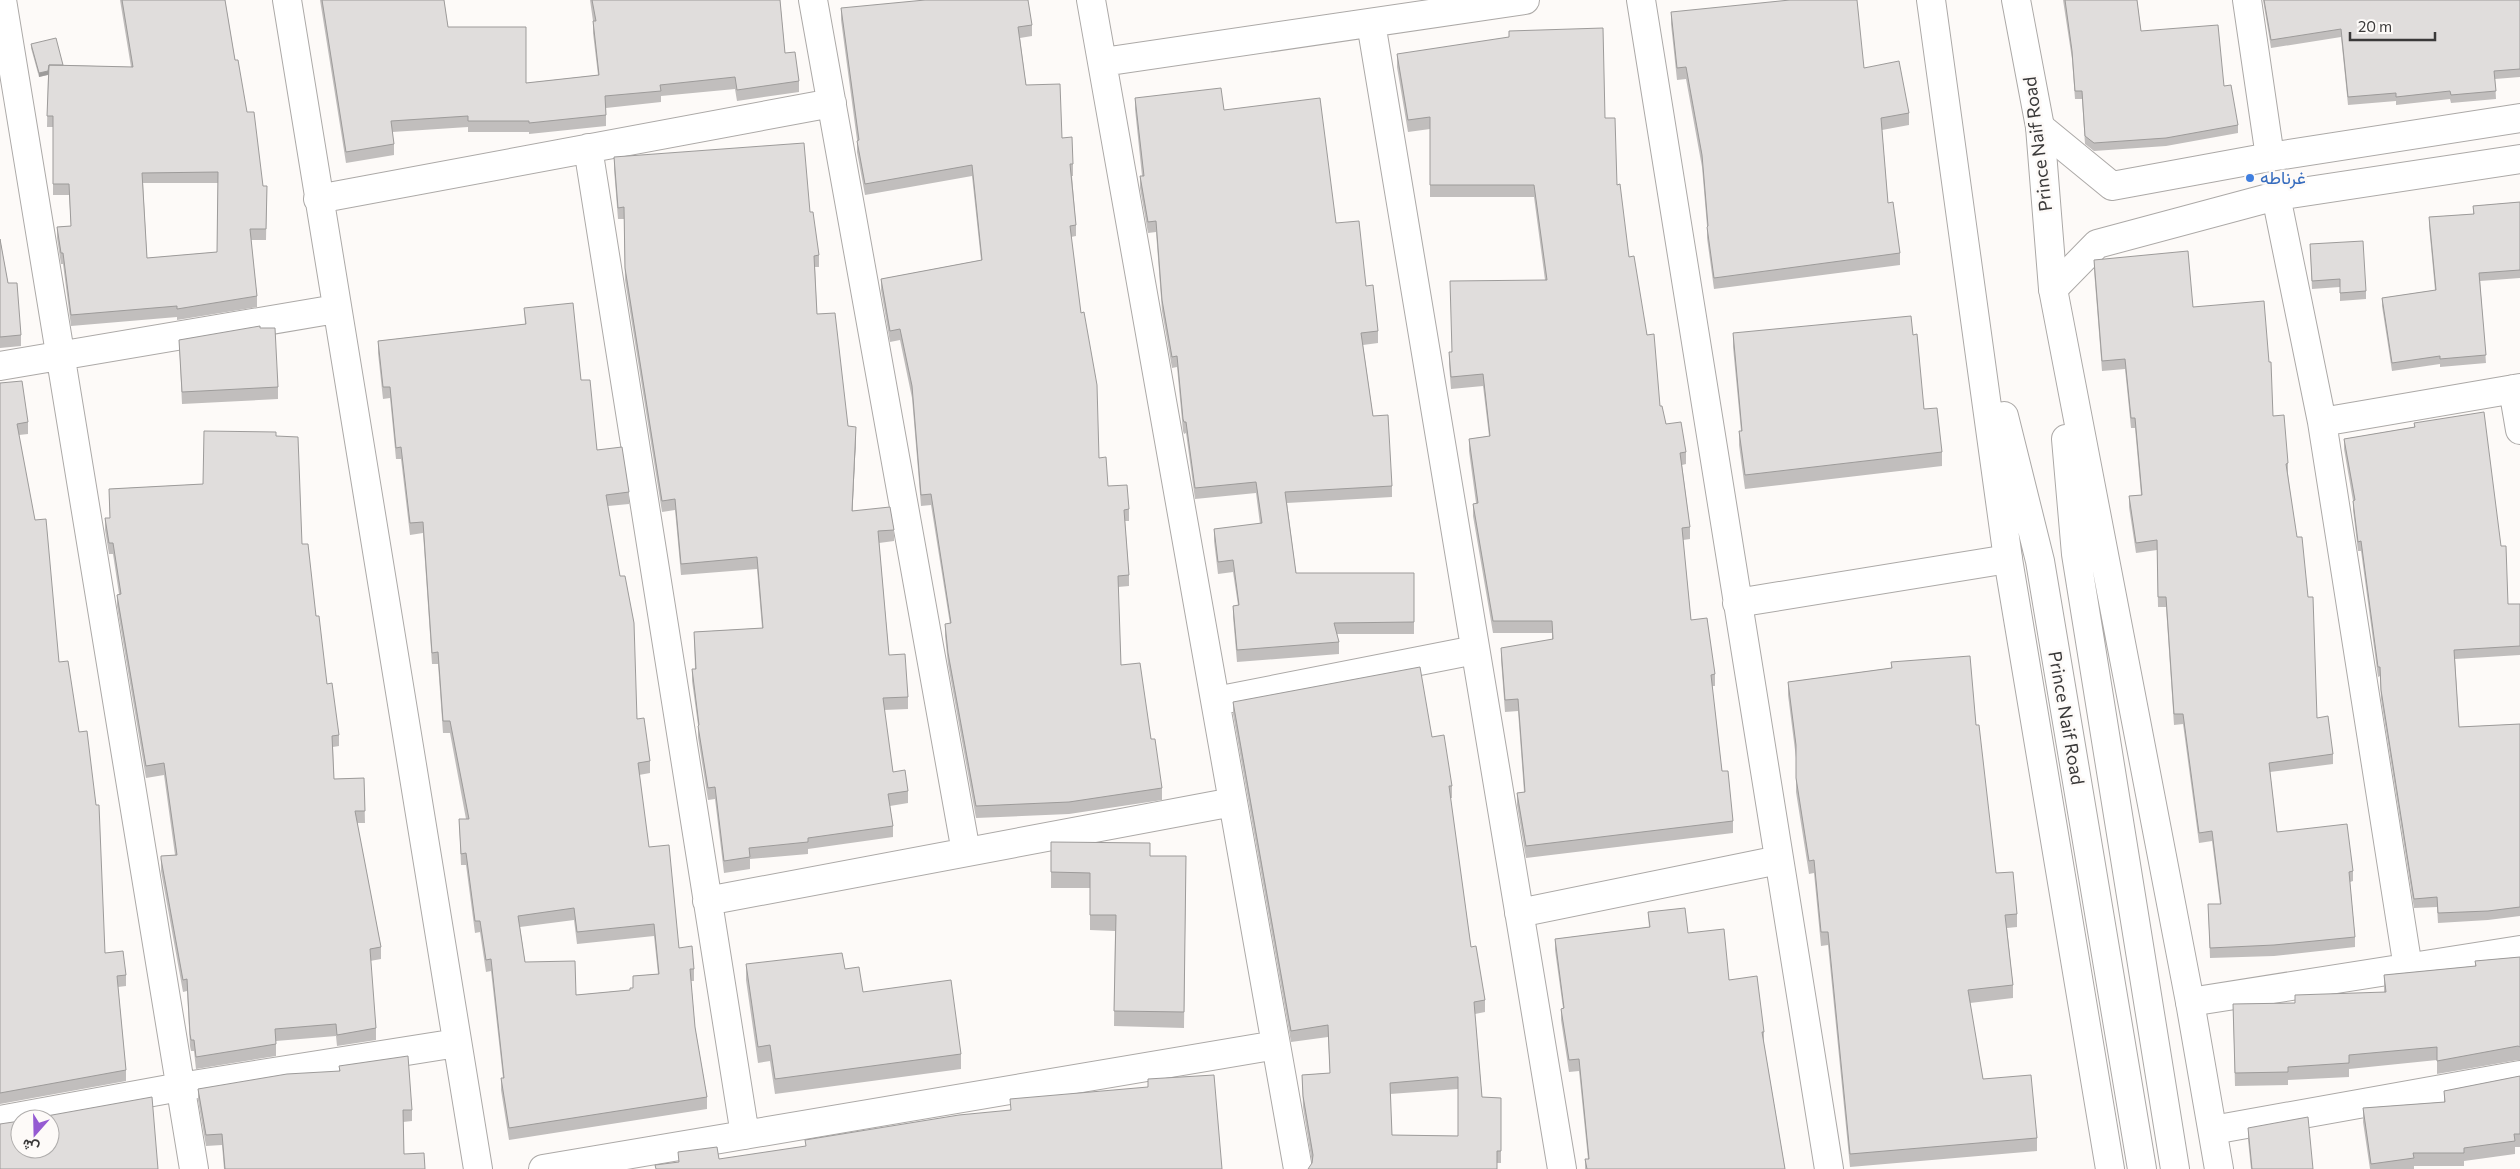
<svg xmlns="http://www.w3.org/2000/svg" width="2520" height="1169" font-family="Commissioner,Vazirmatn,sans-serif">
<style>
.lines{fill:none;stroke-linecap:round;stroke-linejoin:round}
.minor-casing{stroke:#aca9a7;stroke-width:30}
.major-casing{stroke:#aca9a7;stroke-width:30}
.minor{stroke:#fff;stroke-width:28}
.major{stroke:#fff;stroke-width:28}
.wall{fill:#c1bebd;fill-rule:evenodd}
.shaded-wall{fill:#9d9b9a}
.building{fill:#e0dddc;stroke:#9d9b9a;fill-rule:evenodd}
.shop-dot{fill:#3f7fe0;stroke:#fdfaf8;stroke-width:2}
.labels{text-anchor:middle;stroke-width:5;stroke-linejoin:round;paint-order:stroke}
.street-label{font-size:18px;fill:#3a3939;stroke:#fdfaf8}
.shop-label{font-size:18px;fill:#366cbe;stroke:#fdfaf8;text-anchor:start}
</style>
<rect width="100%" height="100%" fill="#fdfaf8"/>
<g class="lines">
<g class="minor-casing">
<path id="minor" d="M 2,0 L 194,1169
M 287,0 L 478,1169
M 813,0 L 966,852
M 1091,0 L 1298,1169
M 1641,0 L 1829,1169
M 2247,0 L 2270,157
M 1371,23 L 1562,1169
M 1103,62 L 1525,0
M 2040,127 L 2112,186 L 2270,157 L 2520,118
M 588,148 L 745,1135
M 2276,196 L 2322,422 L 2408,968
M 318,199 L 832,103
M 2053,289 L 2097,244 L 2276,196 L 2520,159
M 0,366 L 336,309
M 2513,389 L 2520,430
M 2322,422 L 2520,388
M 1737,603 L 2008,559
M 1216,701 L 1475,650
M 707,901 L 1233,802
M 1519,913 L 1779,860
M 2190,1002 L 2520,950
M 0,1120 L 180,1087 L 457,1043
M 2213,1130 L 2520,1075
M 543,1169 L 1276,1045"/>
</g>
<g class="major-casing">
<path id="major" d="M 1931,0 L 2008,559 L 2110,1169
M 2016,0 L 2040,127 L 2053,289 L 2190,1002 L 2219,1169
M 2004,416 L 2040,561 L 2142,1169
M 2066,439 L 2076,554 L 2175,1169"/>
</g>
<use href="#minor" class="minor"/>
<use href="#major" class="major"/>
</g>
<path class="wall" d="M 120,0 L 225,0 L 235,60 L 247,112 L 263,186 L 267,186 L 266,240 L 251,240 L 257,296 L 257,307 L 177,320 L 177,317 L 71,326 L 63,264 L 61,264 L 57,238 L 57,227 L 71,226 L 69,195 L 53,195 L 53,127 L 47,127 L 48,75 L 39,77 L 31,48 L 31,44 L 63,65 L 131,67 ZM 143,183 L 218,183 L 217,252 L 147,258 Z
M 320,0 L 444,0 L 448,27 L 526,83 L 598,75 L 593,33 L 593,21 L 590,0 L 780,0 L 785,53 L 799,81 L 799,92 L 737,101 L 735,89 L 661,96 L 661,102 L 606,108 L 606,126 L 529,134 L 529,132 L 468,132 L 468,127 L 392,132 L 394,144 L 394,155 L 346,163 Z
M 2063,0 L 2137,0 L 2141,31 L 2224,86 L 2238,125 L 2238,133 L 2166,146 L 2094,151 L 2085,144 L 2082,99 L 2075,99 L 2072,59 Z
M 2263,0 L 2520,0 L 2520,77 L 2495,79 L 2496,99 L 2451,103 L 2450,99 L 2396,105 L 2396,101 L 2348,105 L 2341,37 L 2271,48 Z
M 841,8 L 1032,25 L 1032,36 L 1020,38 L 1026,85 L 1062,138 L 1073,164 L 1073,176 L 1072,176 L 1076,225 L 1076,236 L 1071,237 L 1099,458 L 1108,486 L 1129,509 L 1129,521 L 1125,521 L 1129,575 L 1129,586 L 1118,587 L 1121,665 L 1151,739 L 1162,788 L 1162,800 L 1069,814 L 976,818 L 948,664 L 945,636 L 945,624 L 950,624 L 931,505 L 921,506 L 912,398 L 900,340 L 890,342 L 881,290 L 881,279 L 981,260 L 972,176 L 865,195 L 857,152 L 857,140 L 841,20 Z
M 1671,12 L 1864,68 L 1909,113 L 1909,125 L 1882,130 L 1888,203 L 1900,253 L 1900,265 L 1714,289 L 1707,238 L 1707,226 L 1702,167 L 1686,79 L 1677,80 L 1671,24 Z
M 1397,54 L 1605,118 L 1629,257 L 1647,335 L 1660,406 L 1666,424 L 1686,452 L 1686,464 L 1682,465 L 1690,527 L 1690,539 L 1683,540 L 1691,620 L 1715,674 L 1715,686 L 1712,686 L 1722,771 L 1733,821 L 1733,833 L 1526,858 L 1517,805 L 1517,793 L 1524,792 L 1518,711 L 1505,712 L 1501,660 L 1501,648 L 1552,640 L 1552,633 L 1493,633 L 1473,516 L 1473,504 L 1476,503 L 1469,451 L 1469,439 L 1489,436 L 1483,386 L 1451,389 L 1449,364 L 1449,352 L 1451,352 L 1545,280 L 1534,197 L 1430,197 L 1430,129 L 1408,132 L 1397,67 Z
M 1135,98 L 1224,110 L 1336,223 L 1366,286 L 1378,331 L 1378,343 L 1363,345 L 1373,416 L 1392,486 L 1392,497 L 1287,503 L 1296,573 L 1414,573 L 1414,634 L 1337,634 L 1339,642 L 1339,654 L 1237,662 L 1233,617 L 1233,606 L 1238,605 L 1233,572 L 1218,574 L 1214,541 L 1214,529 L 1260,524 L 1256,493 L 1195,499 L 1186,433 L 1184,434 L 1183,431 L 1177,367 L 1172,368 L 1162,311 L 1156,232 L 1148,233 L 1140,188 L 1140,176 L 1142,176 L 1135,109 Z
M 614,157 L 810,212 L 819,255 L 819,267 L 815,267 L 817,314 L 848,426 L 856,438 L 852,511 L 894,530 L 894,541 L 879,543 L 889,655 L 908,697 L 908,709 L 884,710 L 893,772 L 908,791 L 908,803 L 890,806 L 893,826 L 893,837 L 808,849 L 808,854 L 750,859 L 750,869 L 724,873 L 715,799 L 708,800 L 698,737 L 698,725 L 692,681 L 692,669 L 695,669 L 694,632 L 762,628 L 757,569 L 681,575 L 675,510 L 662,512 L 625,280 L 624,219 L 618,219 L 614,169 Z
M 2520,202 L 2520,278 L 2480,281 L 2486,363 L 2440,367 L 2440,364 L 2392,371 L 2382,306 L 2382,298 L 2435,290 L 2429,226 L 2429,217 L 2473,214 L 2473,206 Z
M 0,239 L 8,283 L 21,335 L 21,346 L 0,348 Z
M 2310,244 L 2366,291 L 2366,299 L 2340,301 L 2340,287 L 2312,289 Z
M 2094,260 L 2193,307 L 2273,416 L 2288,463 L 2288,474 L 2317,718 L 2333,754 L 2333,764 L 2270,772 L 2277,832 L 2353,871 L 2353,881 L 2350,882 L 2355,937 L 2355,947 L 2274,956 L 2210,958 L 2208,904 L 2220,904 L 2212,841 L 2199,843 L 2183,724 L 2174,725 L 2166,607 L 2158,607 L 2157,550 L 2136,553 L 2129,507 L 2129,496 L 2141,495 L 2135,428 L 2131,428 L 2125,369 L 2102,371 L 2094,270 Z
M 524,308 L 581,380 L 597,450 L 629,492 L 629,504 L 608,506 L 637,719 L 650,761 L 650,773 L 639,775 L 649,847 L 679,948 L 694,969 L 694,981 L 691,981 L 695,1027 L 707,1097 L 707,1109 L 509,1140 L 501,1090 L 501,1078 L 503,1078 L 491,971 L 486,972 L 480,932 L 475,933 L 466,865 L 461,865 L 459,819 L 466,819 L 450,733 L 443,733 L 438,664 L 432,664 L 423,533 L 410,535 L 401,459 L 396,459 L 390,398 L 383,399 L 378,353 L 378,341 L 525,324 ZM 574,920 L 577,944 L 654,936 L 658,974 L 633,976 L 633,988 L 630,990 L 576,995 L 525,962 L 520,927 Z
M 260,328 L 278,387 L 278,399 L 182,404 L 179,340 Z
M 1733,333 L 1913,335 L 1924,409 L 1942,452 L 1942,466 L 1745,489 L 1739,445 L 1739,431 L 1741,431 L 1733,347 Z
M 0,383 L 28,422 L 28,434 L 19,435 L 59,662 L 105,953 L 126,975 L 126,986 L 118,987 L 126,1070 L 126,1081 L 0,1104 Z
M 2414,423 L 2508,604 L 2520,604 L 2520,655 L 2455,659 L 2459,727 L 2520,724 L 2520,916 L 2488,920 L 2438,923 L 2437,907 L 2414,908 L 2381,699 L 2380,676 L 2378,677 L 2361,551 L 2358,551 L 2353,510 L 2353,501 L 2344,449 L 2344,439 L 2414,427 Z
M 276,436 L 302,544 L 316,616 L 327,684 L 339,735 L 339,746 L 333,747 L 334,779 L 364,778 L 365,823 L 357,823 L 381,947 L 381,959 L 370,961 L 376,1028 L 376,1040 L 337,1046 L 336,1036 L 276,1041 L 276,1056 L 196,1069 L 194,1051 L 191,1051 L 190,1046 L 187,991 L 183,992 L 161,871 L 161,856 L 175,855 L 164,775 L 146,778 L 117,606 L 117,595 L 119,594 L 113,554 L 109,554 L 105,530 L 105,518 L 110,518 L 109,489 L 203,484 Z
M 1891,662 L 1976,725 L 1996,873 L 2017,914 L 2017,927 L 2007,928 L 2013,985 L 2013,998 L 1970,1003 L 1983,1079 L 2037,1138 L 2037,1151 L 1850,1167 L 1828,945 L 1821,946 L 1814,873 L 1809,874 L 1796,792 L 1796,758 L 1788,695 L 1788,682 L 1891,668 Z
M 1233,702 L 1432,737 L 1452,786 L 1452,798 L 1450,798 L 1471,947 L 1485,1000 L 1485,1012 L 1475,1014 L 1482,1097 L 1501,1098 L 1501,1163 L 1312,1163 L 1303,1107 L 1302,1075 L 1330,1073 L 1328,1037 L 1291,1042 L 1233,714 ZM 1458,1089 L 1458,1136 L 1392,1135 L 1390,1094 Z
M 1051,842 L 1150,856 L 1186,856 L 1184,1028 L 1114,1026 L 1115,931 L 1090,930 L 1090,888 L 1051,888 Z
M 1648,912 L 1688,933 L 1729,980 L 1764,1032 L 1764,1044 L 1785,1169 L 1585,1169 L 1585,1159 L 1588,1159 L 1579,1071 L 1569,1072 L 1561,1020 L 1561,1009 L 1563,1008 L 1555,950 L 1555,939 L 1649,927 Z
M 2520,957 L 2520,1060 L 2518,1060 L 2437,1074 L 2437,1060 L 2349,1069 L 2349,1077 L 2288,1080 L 2288,1085 L 2235,1086 L 2233,1004 L 2295,1003 L 2384,992 L 2384,975 L 2475,966 L 2475,961 Z
M 746,964 L 845,969 L 863,992 L 961,1054 L 961,1069 L 775,1094 L 770,1061 L 758,1063 L 746,980 Z
M 339,1066 L 412,1110 L 412,1121 L 403,1122 L 404,1154 L 425,1169 L 224,1169 L 222,1145 L 206,1146 L 198,1100 L 198,1089 L 339,1071 Z
M 2520,1076 L 2520,1147 L 2515,1147 L 2515,1154 L 2464,1161 L 2464,1166 L 2414,1166 L 2414,1169 L 2370,1169 L 2363,1122 L 2363,1108 L 2444,1102 L 2444,1091 Z
M 2248,1128 L 2313,1169 L 2251,1169 L 2248,1140 Z"/>
<path class="shaded-wall" d="M 63,67 L 63,71 L 39,77 L 39,73 Z
M 856,427 L 856,438 L 852,522 L 852,511 Z"/>
<path class="building" d="M 122,0 L 225,0 L 235,60 L 238,60 L 247,112 L 254,112 L 263,186 L 267,186 L 266,229 L 250,229 L 257,296 L 177,309 L 177,306 L 71,315 L 63,253 L 61,253 L 57,227 L 71,226 L 69,184 L 53,184 L 53,116 L 47,116 L 49,65 L 133,67 ZM 218,172 L 217,252 L 147,258 L 142,173 Z
M 322,0 L 444,0 L 448,27 L 526,27 L 526,83 L 599,75 L 593,21 L 596,21 L 592,0 L 780,0 L 785,53 L 795,52 L 799,81 L 737,90 L 735,77 L 660,85 L 661,91 L 605,96 L 606,115 L 529,123 L 529,121 L 468,121 L 468,116 L 391,121 L 394,144 L 346,152 Z
M 925,0 L 1028,0 L 1032,25 L 1018,27 L 1026,85 L 1060,84 L 1062,138 L 1072,137 L 1073,164 L 1070,164 L 1076,225 L 1070,226 L 1081,313 L 1084,312 L 1097,385 L 1099,458 L 1106,457 L 1108,486 L 1127,485 L 1129,509 L 1124,510 L 1129,575 L 1118,576 L 1121,665 L 1140,663 L 1151,739 L 1155,739 L 1162,788 L 1069,802 L 976,806 L 948,653 L 945,624 L 951,623 L 931,494 L 921,495 L 912,386 L 900,329 L 890,331 L 881,279 L 982,260 L 972,165 L 865,184 L 857,141 L 859,140 L 841,8 Z
M 1790,0 L 1857,0 L 1864,68 L 1899,61 L 1909,113 L 1881,118 L 1888,203 L 1893,202 L 1900,253 L 1714,278 L 1707,227 L 1708,226 L 1702,155 L 1686,67 L 1677,68 L 1671,12 Z
M 2065,0 L 2137,0 L 2141,31 L 2218,25 L 2224,86 L 2231,85 L 2238,125 L 2166,138 L 2094,143 L 2085,136 L 2082,91 L 2075,91 L 2072,51 Z
M 2264,0 L 2520,0 L 2520,69 L 2494,71 L 2496,91 L 2451,95 L 2450,91 L 2396,97 L 2396,93 L 2348,97 L 2341,29 L 2271,40 Z
M 1603,28 L 1605,118 L 1615,118 L 1617,185 L 1620,184 L 1629,257 L 1634,256 L 1647,335 L 1654,334 L 1660,406 L 1662,406 L 1666,424 L 1681,422 L 1686,452 L 1680,453 L 1690,527 L 1682,528 L 1691,620 L 1707,618 L 1715,674 L 1711,675 L 1722,771 L 1728,771 L 1733,821 L 1526,846 L 1517,793 L 1525,792 L 1518,699 L 1505,700 L 1501,648 L 1553,639 L 1552,621 L 1493,621 L 1473,504 L 1478,503 L 1469,439 L 1490,436 L 1483,374 L 1451,377 L 1449,352 L 1452,352 L 1450,281 L 1547,280 L 1534,185 L 1430,185 L 1430,117 L 1408,120 L 1397,54 L 1509,37 L 1509,31 Z
M 56,38 L 63,65 L 49,65 L 48,71 L 39,73 L 31,44 Z
M 1221,88 L 1224,110 L 1320,98 L 1336,223 L 1359,221 L 1366,286 L 1373,285 L 1378,331 L 1361,333 L 1373,416 L 1388,415 L 1392,486 L 1285,492 L 1296,573 L 1414,573 L 1414,622 L 1334,623 L 1339,642 L 1237,650 L 1233,606 L 1239,605 L 1233,560 L 1218,562 L 1214,529 L 1262,523 L 1256,482 L 1195,488 L 1186,422 L 1184,422 L 1183,419 L 1177,356 L 1172,357 L 1162,300 L 1156,221 L 1148,222 L 1140,176 L 1144,176 L 1135,98 Z
M 804,143 L 810,212 L 813,212 L 819,255 L 814,256 L 817,314 L 835,313 L 848,426 L 856,427 L 852,511 L 890,507 L 894,530 L 878,531 L 889,655 L 905,654 L 908,697 L 883,698 L 893,772 L 905,770 L 908,791 L 888,794 L 893,826 L 808,838 L 808,842 L 749,848 L 750,857 L 724,861 L 715,787 L 708,788 L 698,726 L 699,725 L 692,669 L 696,669 L 694,632 L 763,628 L 757,557 L 681,564 L 675,499 L 662,501 L 625,268 L 624,207 L 618,208 L 614,157 Z
M 2520,202 L 2520,270 L 2479,273 L 2486,355 L 2440,359 L 2440,356 L 2392,363 L 2382,298 L 2436,290 L 2429,217 L 2474,214 L 2473,206 Z
M 0,239 L 8,283 L 17,283 L 21,335 L 0,337 Z
M 2363,241 L 2366,291 L 2340,293 L 2340,279 L 2312,281 L 2310,244 Z
M 2188,251 L 2193,307 L 2264,301 L 2269,362 L 2271,362 L 2273,416 L 2284,415 L 2288,463 L 2286,464 L 2297,537 L 2302,537 L 2308,597 L 2313,597 L 2317,718 L 2328,716 L 2333,754 L 2269,763 L 2277,832 L 2347,824 L 2353,871 L 2349,872 L 2355,937 L 2274,945 L 2210,948 L 2208,904 L 2221,904 L 2212,831 L 2199,833 L 2183,714 L 2174,714 L 2166,597 L 2158,597 L 2157,540 L 2136,543 L 2129,496 L 2142,495 L 2135,418 L 2131,418 L 2125,359 L 2102,361 L 2094,260 Z
M 573,303 L 581,380 L 590,380 L 597,450 L 622,447 L 629,492 L 606,495 L 620,576 L 625,576 L 634,623 L 637,719 L 644,718 L 650,761 L 638,763 L 649,847 L 669,845 L 679,948 L 692,946 L 694,969 L 690,969 L 695,1027 L 707,1097 L 509,1128 L 501,1078 L 504,1078 L 491,959 L 486,960 L 480,921 L 475,921 L 466,853 L 461,854 L 459,819 L 469,819 L 450,721 L 443,721 L 438,652 L 432,653 L 423,522 L 410,523 L 401,447 L 396,448 L 390,387 L 383,387 L 378,341 L 526,324 L 524,308 ZM 574,908 L 577,932 L 654,924 L 659,974 L 633,976 L 633,988 L 630,988 L 630,990 L 576,995 L 575,961 L 525,962 L 518,916 Z
M 1911,316 L 1913,335 L 1917,334 L 1924,409 L 1937,408 L 1942,452 L 1745,475 L 1739,431 L 1742,431 L 1733,333 Z
M 260,326 L 260,328 L 275,328 L 278,387 L 182,392 L 179,340 Z
M 22,381 L 28,422 L 17,424 L 35,520 L 46,519 L 59,662 L 68,661 L 79,732 L 87,731 L 96,805 L 99,805 L 105,953 L 123,951 L 126,975 L 117,976 L 126,1070 L 0,1093 L 0,383 Z
M 2484,412 L 2501,546 L 2506,546 L 2508,604 L 2520,604 L 2520,646 L 2454,650 L 2459,727 L 2520,724 L 2520,907 L 2488,911 L 2438,913 L 2437,897 L 2414,899 L 2381,690 L 2380,667 L 2378,667 L 2361,541 L 2358,542 L 2353,501 L 2355,500 L 2344,439 L 2415,427 L 2414,423 Z
M 204,431 L 276,432 L 276,436 L 298,437 L 302,544 L 308,544 L 316,616 L 319,616 L 327,684 L 332,683 L 339,735 L 332,736 L 334,779 L 364,778 L 365,811 L 355,811 L 381,947 L 370,949 L 376,1028 L 337,1035 L 336,1024 L 275,1029 L 276,1044 L 196,1057 L 194,1040 L 191,1040 L 190,1034 L 187,979 L 183,980 L 161,859 L 161,856 L 177,855 L 164,763 L 146,766 L 117,595 L 121,594 L 113,543 L 109,543 L 105,518 L 110,518 L 109,489 L 203,484 Z
M 1970,656 L 1976,725 L 1979,725 L 1996,873 L 2013,872 L 2017,914 L 2005,915 L 2013,985 L 1968,990 L 1983,1079 L 2031,1075 L 2037,1138 L 1850,1154 L 1828,932 L 1821,932 L 1814,860 L 1809,861 L 1796,778 L 1796,745 L 1788,682 L 1892,668 L 1891,662 Z
M 1420,667 L 1432,737 L 1444,735 L 1452,786 L 1449,786 L 1471,947 L 1476,946 L 1485,1000 L 1474,1002 L 1482,1097 L 1501,1098 L 1501,1151 L 1497,1151 L 1497,1169 L 1308,1169 L 1312,1163 L 1313,1155 L 1303,1096 L 1302,1075 L 1330,1073 L 1328,1025 L 1291,1031 L 1233,702 ZM 1458,1077 L 1458,1136 L 1392,1135 L 1390,1083 Z
M 1051,842 L 1150,843 L 1150,856 L 1186,856 L 1184,1012 L 1114,1011 L 1116,915 L 1090,915 L 1090,873 L 1051,872 Z
M 1685,908 L 1688,933 L 1724,929 L 1729,980 L 1757,976 L 1764,1032 L 1762,1032 L 1785,1169 L 1587,1169 L 1585,1159 L 1589,1159 L 1579,1059 L 1569,1060 L 1561,1009 L 1564,1008 L 1555,939 L 1650,927 L 1648,912 Z
M 842,953 L 845,969 L 859,967 L 863,992 L 951,980 L 961,1054 L 775,1079 L 770,1045 L 758,1047 L 746,964 Z
M 2520,957 L 2520,1047 L 2518,1046 L 2437,1061 L 2437,1047 L 2349,1055 L 2349,1063 L 2288,1067 L 2288,1072 L 2235,1073 L 2233,1004 L 2295,1003 L 2295,995 L 2386,992 L 2384,975 L 2476,966 L 2475,961 Z
M 408,1056 L 412,1110 L 403,1110 L 404,1154 L 424,1153 L 425,1169 L 225,1169 L 222,1134 L 206,1135 L 198,1089 L 287,1074 L 340,1071 L 339,1066 Z
M 1214,1075 L 1222,1169 L 656,1169 L 655,1165 L 679,1162 L 678,1152 L 717,1147 L 719,1159 L 806,1146 L 805,1140 L 959,1115 L 1011,1110 L 1010,1099 L 1148,1087 L 1148,1079 Z
M 2520,1076 L 2520,1134 L 2514,1134 L 2515,1141 L 2464,1148 L 2464,1153 L 2413,1153 L 2414,1158 L 2371,1164 L 2363,1108 L 2445,1102 L 2444,1091 Z
M 152,1097 L 158,1169 L 0,1169 L 0,1124 L 20,1121 L 20,1149 L 50,1149 L 50,1119 L 30,1119 Z
M 2308,1117 L 2313,1169 L 2252,1169 L 2248,1128 Z"/>
<circle class="shop-dot" cx="2250" cy="178" r="5"/>
<g class="labels">
<g class="street-label">
<text transform="translate(2038 144) rotate(-97)" y="6">Prince Naif Road</text>
<text transform="translate(2066 718) rotate(80)" y="6">Prince Naif Road</text>
</g>
<g class="shop-label">
<text x="2260" y="184">غرناطه</text>
</g>
</g>
<g transform="translate(35 1134) rotate(200)"><circle r="24" fill="#fdfaf8" stroke="#afadac"/>
<path d="M0-4L9 19L0 12L-9 19Z" fill="#955bd2"/>
<text y="-8" font-size="14" font-weight="bold" text-anchor="middle" fill="#3a3939">ش</text>
</g>
<path d="M2350 32v8h85v-8" fill="none" stroke="#3a3939" stroke-width="2.5"/>
<text x="2358" y="32" font-size="15" fill="#3a3939" stroke="#fdfaf8" stroke-width="4" paint-order="stroke">20 m</text>
</svg>
